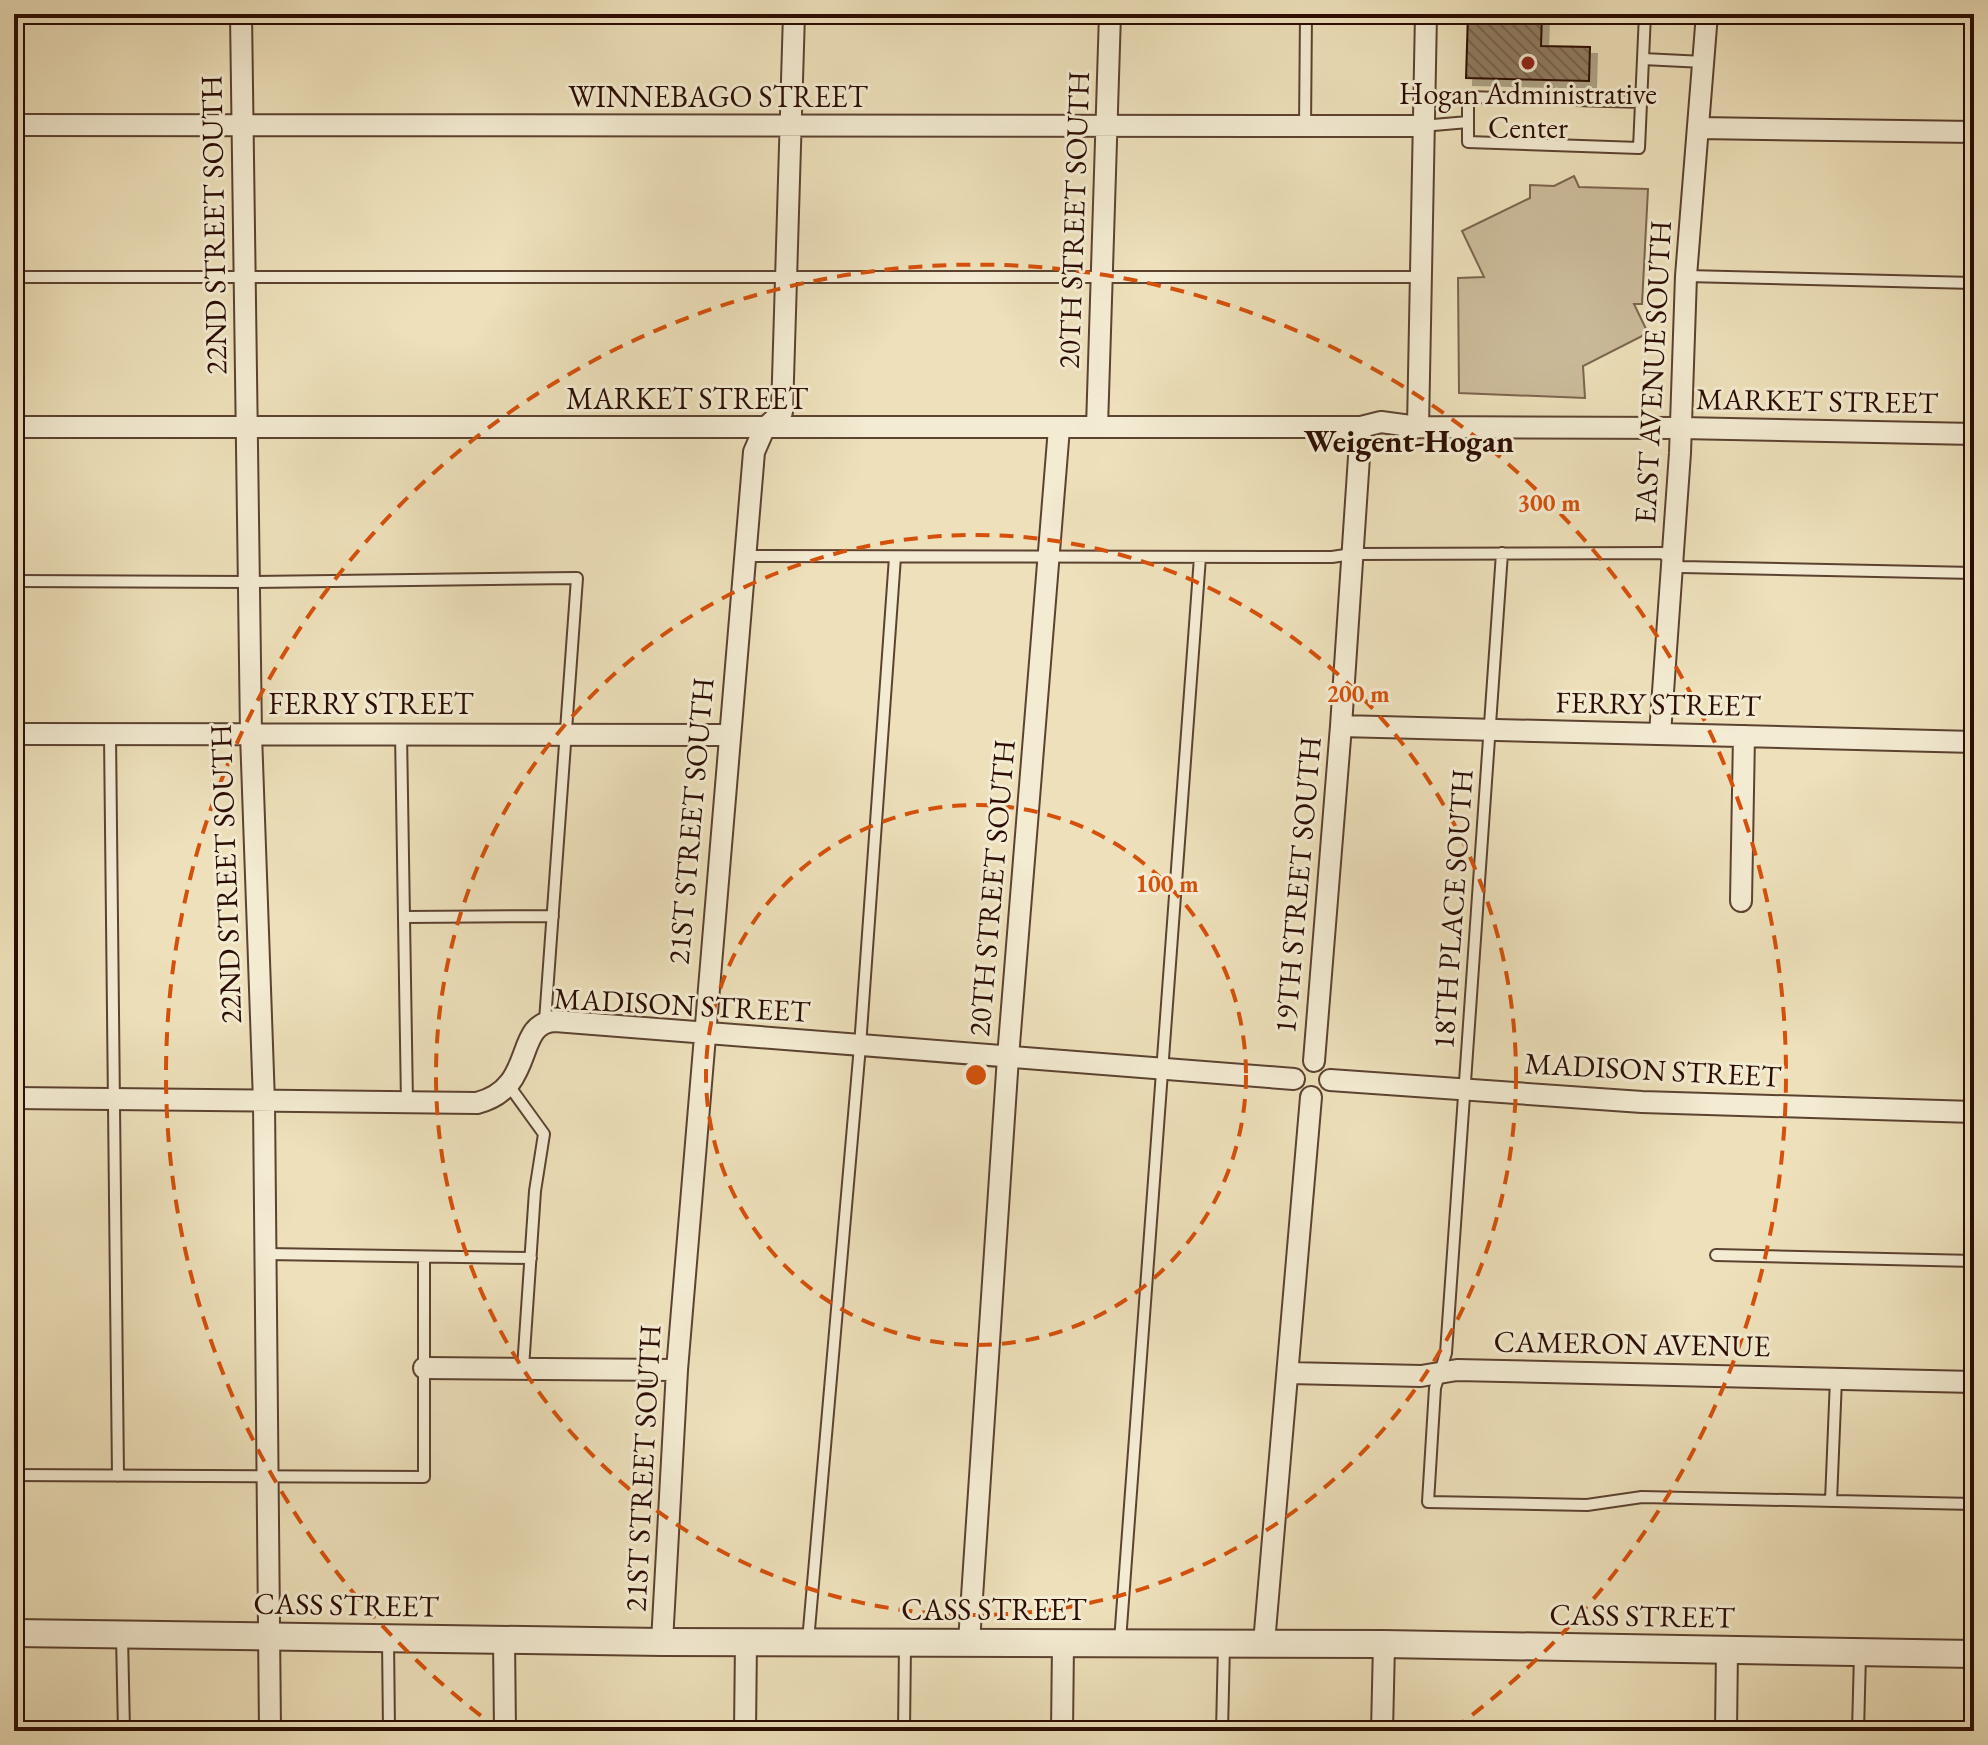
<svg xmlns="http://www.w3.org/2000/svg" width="1988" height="1745" font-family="'EB Garamond',serif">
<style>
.grass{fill:#ccbc9b;stroke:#7c644f;stroke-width:2}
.building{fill:url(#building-back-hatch);stroke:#2c0d03;stroke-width:2;filter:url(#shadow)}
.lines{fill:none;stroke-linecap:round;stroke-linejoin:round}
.service-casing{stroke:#5c4231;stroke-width:14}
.minor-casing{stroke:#5c4231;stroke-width:24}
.tertiary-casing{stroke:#5c4231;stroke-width:30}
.service{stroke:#f3ebd2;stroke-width:10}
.minor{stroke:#f3ebd2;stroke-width:20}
.tertiary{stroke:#f3ebd2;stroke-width:26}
.ring{fill:none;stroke:#d5510b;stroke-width:4;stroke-dasharray:14 10}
.poi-dot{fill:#8f2418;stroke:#f3ebd2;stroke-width:3}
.labels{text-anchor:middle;stroke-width:6;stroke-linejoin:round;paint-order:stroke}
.poi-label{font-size:30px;fill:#2c0d03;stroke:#f3ebd2}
.street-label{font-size:30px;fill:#2c0d03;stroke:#f3ebd2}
.neighbourhood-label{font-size:32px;font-weight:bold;fill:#2c0d03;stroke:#f3ebd2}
.centre{fill:#d5510b;stroke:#f3ebd2;stroke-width:4}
.ring-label{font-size:24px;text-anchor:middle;font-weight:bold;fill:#d5510b;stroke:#f3ebd2;stroke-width:6;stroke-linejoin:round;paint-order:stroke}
</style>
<defs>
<pattern id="building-back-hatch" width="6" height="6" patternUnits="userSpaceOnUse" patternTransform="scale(2)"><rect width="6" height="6" fill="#907b62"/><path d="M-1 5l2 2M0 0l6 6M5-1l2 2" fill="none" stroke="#76634f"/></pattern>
<filter id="shadow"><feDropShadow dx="7" dy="7" stdDeviation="0" flood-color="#0004"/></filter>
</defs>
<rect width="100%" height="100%" fill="#ede0ba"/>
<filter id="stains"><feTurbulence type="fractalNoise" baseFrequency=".0025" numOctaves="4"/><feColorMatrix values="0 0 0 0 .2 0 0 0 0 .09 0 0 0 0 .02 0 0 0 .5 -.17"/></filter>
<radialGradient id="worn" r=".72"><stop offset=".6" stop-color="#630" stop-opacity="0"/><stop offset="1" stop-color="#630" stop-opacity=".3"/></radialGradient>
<path class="grass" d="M 1574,176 L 1579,187 L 1648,189 L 1642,304 L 1634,304 L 1648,333 L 1583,366 L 1585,398 L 1459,393 L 1458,278 L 1484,277 L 1462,231 L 1530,198 L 1530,185 L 1554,186 Z"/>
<path class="building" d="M 1468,14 L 1542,14 L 1541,46 L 1590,47 L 1589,81 L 1466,78 Z"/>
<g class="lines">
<g class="service-casing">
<path id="service" d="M 1643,59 L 1704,62
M 1641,102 L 1468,97 L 1468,142 L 1639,148 C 1641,104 1643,59 1645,14
M 1422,126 L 1468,122
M 1305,128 L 1306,14
M 1686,276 L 1974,283
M 14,277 L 1419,277
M 1502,553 L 1446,1353 L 1435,1388 L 1428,1502 L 1587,1505 L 1642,1497 L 1974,1504
M 745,556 L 1332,557 L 1352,554 L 1662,553 L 1681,567 L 1974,573
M 14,581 L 248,582 L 577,578 L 545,1021
M 401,733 L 407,1103
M 110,735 L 118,1476
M 406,917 L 553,916
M 510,1087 L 544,1134 L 535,1191 L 523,1368
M 266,1254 L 531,1258
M 1716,1255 L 1974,1261
M 14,1475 L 424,1477 L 424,1257
M 1831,1501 L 1836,1379
M 122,1636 L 124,1731
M 388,1639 L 389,1731
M 808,1641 L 860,1046 L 895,557
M 1120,1641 L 1200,557
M 904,1731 L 905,1645
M 1222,1731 L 1224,1645
M 1858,1731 L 1860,1654"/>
</g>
<g class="minor-casing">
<path id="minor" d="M 241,14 L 251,734 L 264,1102 L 270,1731
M 14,125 L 1421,126
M 1699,128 L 1974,132
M 14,427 L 1361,427 L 1381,422 L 1418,427
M 1097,427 L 1110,14
M 1418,427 L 1426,14
M 1407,430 L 1418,427 L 1681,428 L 1974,434
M 1341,726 L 1974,742
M 14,734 L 728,735
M 1660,734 L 1680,453 L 1686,276 L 1707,14
M 1741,901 L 1744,736
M 1314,1061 L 1341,726 L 1361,427
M 1330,1080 L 1642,1102 L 1974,1112
M 14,1098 L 477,1103 C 537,1088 513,1023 555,1021 L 1294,1079
M 424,1368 L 677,1370
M 1289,1373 L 1421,1376 L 1457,1370 L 1974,1382
M 504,1639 L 505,1731
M 662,1642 L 677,1370 L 754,452 L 764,429 L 782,412 L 794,14
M 969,1642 L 1008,1057 L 1059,428
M 1264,1643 L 1311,1097
M 745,1731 L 746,1641
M 1062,1731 L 1063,1643
M 1382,1731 L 1384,1644
M 1726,1731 L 1727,1649"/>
</g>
<g class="tertiary-casing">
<path id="tertiary" d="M 14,1633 L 662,1642 L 1384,1644 L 1974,1654"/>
</g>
<use href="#service" class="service"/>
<use href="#minor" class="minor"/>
<use href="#tertiary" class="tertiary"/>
</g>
<g class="ring">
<circle cx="976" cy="1075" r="270"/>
<circle cx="976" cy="1075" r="540"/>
<path d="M500 1730A810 810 0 1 1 1452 1730"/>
</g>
<circle class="poi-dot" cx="1528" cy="63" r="8"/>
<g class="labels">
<g class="poi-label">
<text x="1528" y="104">Hogan Administrative<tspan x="1528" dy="34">Center</tspan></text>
</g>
<g class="street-label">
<text x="718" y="107">WINNEBAGO STREET</text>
<text transform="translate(1074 220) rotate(-88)" y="10">20TH STREET SOUTH</text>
<text transform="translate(214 225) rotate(-91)" y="10">22ND STREET SOUTH</text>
<text transform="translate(1653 372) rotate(-87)" y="10">EAST AVENUE SOUTH</text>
<text x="687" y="409">MARKET STREET</text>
<text transform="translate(1817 401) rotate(1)" y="10">MARKET STREET</text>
<text x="371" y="714">FERRY STREET</text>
<text transform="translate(1658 704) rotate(1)" y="10">FERRY STREET</text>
<text transform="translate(691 821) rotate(-85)" y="10">21ST STREET SOUTH</text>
<text transform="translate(226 874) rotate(-92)" y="10">22ND STREET SOUTH</text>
<text transform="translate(1298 885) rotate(-85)" y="10">19TH STREET SOUTH</text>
<text transform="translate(992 888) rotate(-85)" y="10">20TH STREET SOUTH</text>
<text transform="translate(1453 909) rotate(-86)" y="10">18TH PLACE SOUTH</text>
<text transform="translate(682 1005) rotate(3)" y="10">MADISON STREET</text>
<text transform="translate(1653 1070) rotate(3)" y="10">MADISON STREET</text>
<text transform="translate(1632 1344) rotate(1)" y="10">CAMERON AVENUE</text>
<text transform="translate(643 1468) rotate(-87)" y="10">21ST STREET SOUTH</text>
<text transform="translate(346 1605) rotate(1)" y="10">CASS STREET</text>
<text x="994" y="1620">CASS STREET</text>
<text transform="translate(1642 1616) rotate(1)" y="10">CASS STREET</text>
</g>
<g class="neighbourhood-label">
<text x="1409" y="452">Weigent-Hogan</text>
</g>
</g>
<circle cx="976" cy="1075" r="12" class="centre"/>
<g class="ring-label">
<text x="1549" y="511">300 m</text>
<text x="1358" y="702">200 m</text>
<text x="1167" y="892">100 m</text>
</g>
<rect width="1988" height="1745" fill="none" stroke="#ede0ba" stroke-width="48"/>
<rect x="16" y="16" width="1956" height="1713" fill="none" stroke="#2c0d03" stroke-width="4"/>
<rect x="24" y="24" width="1940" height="1697" fill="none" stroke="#2c0d03" stroke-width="2"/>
<rect width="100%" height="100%" filter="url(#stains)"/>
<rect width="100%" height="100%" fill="url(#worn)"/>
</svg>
